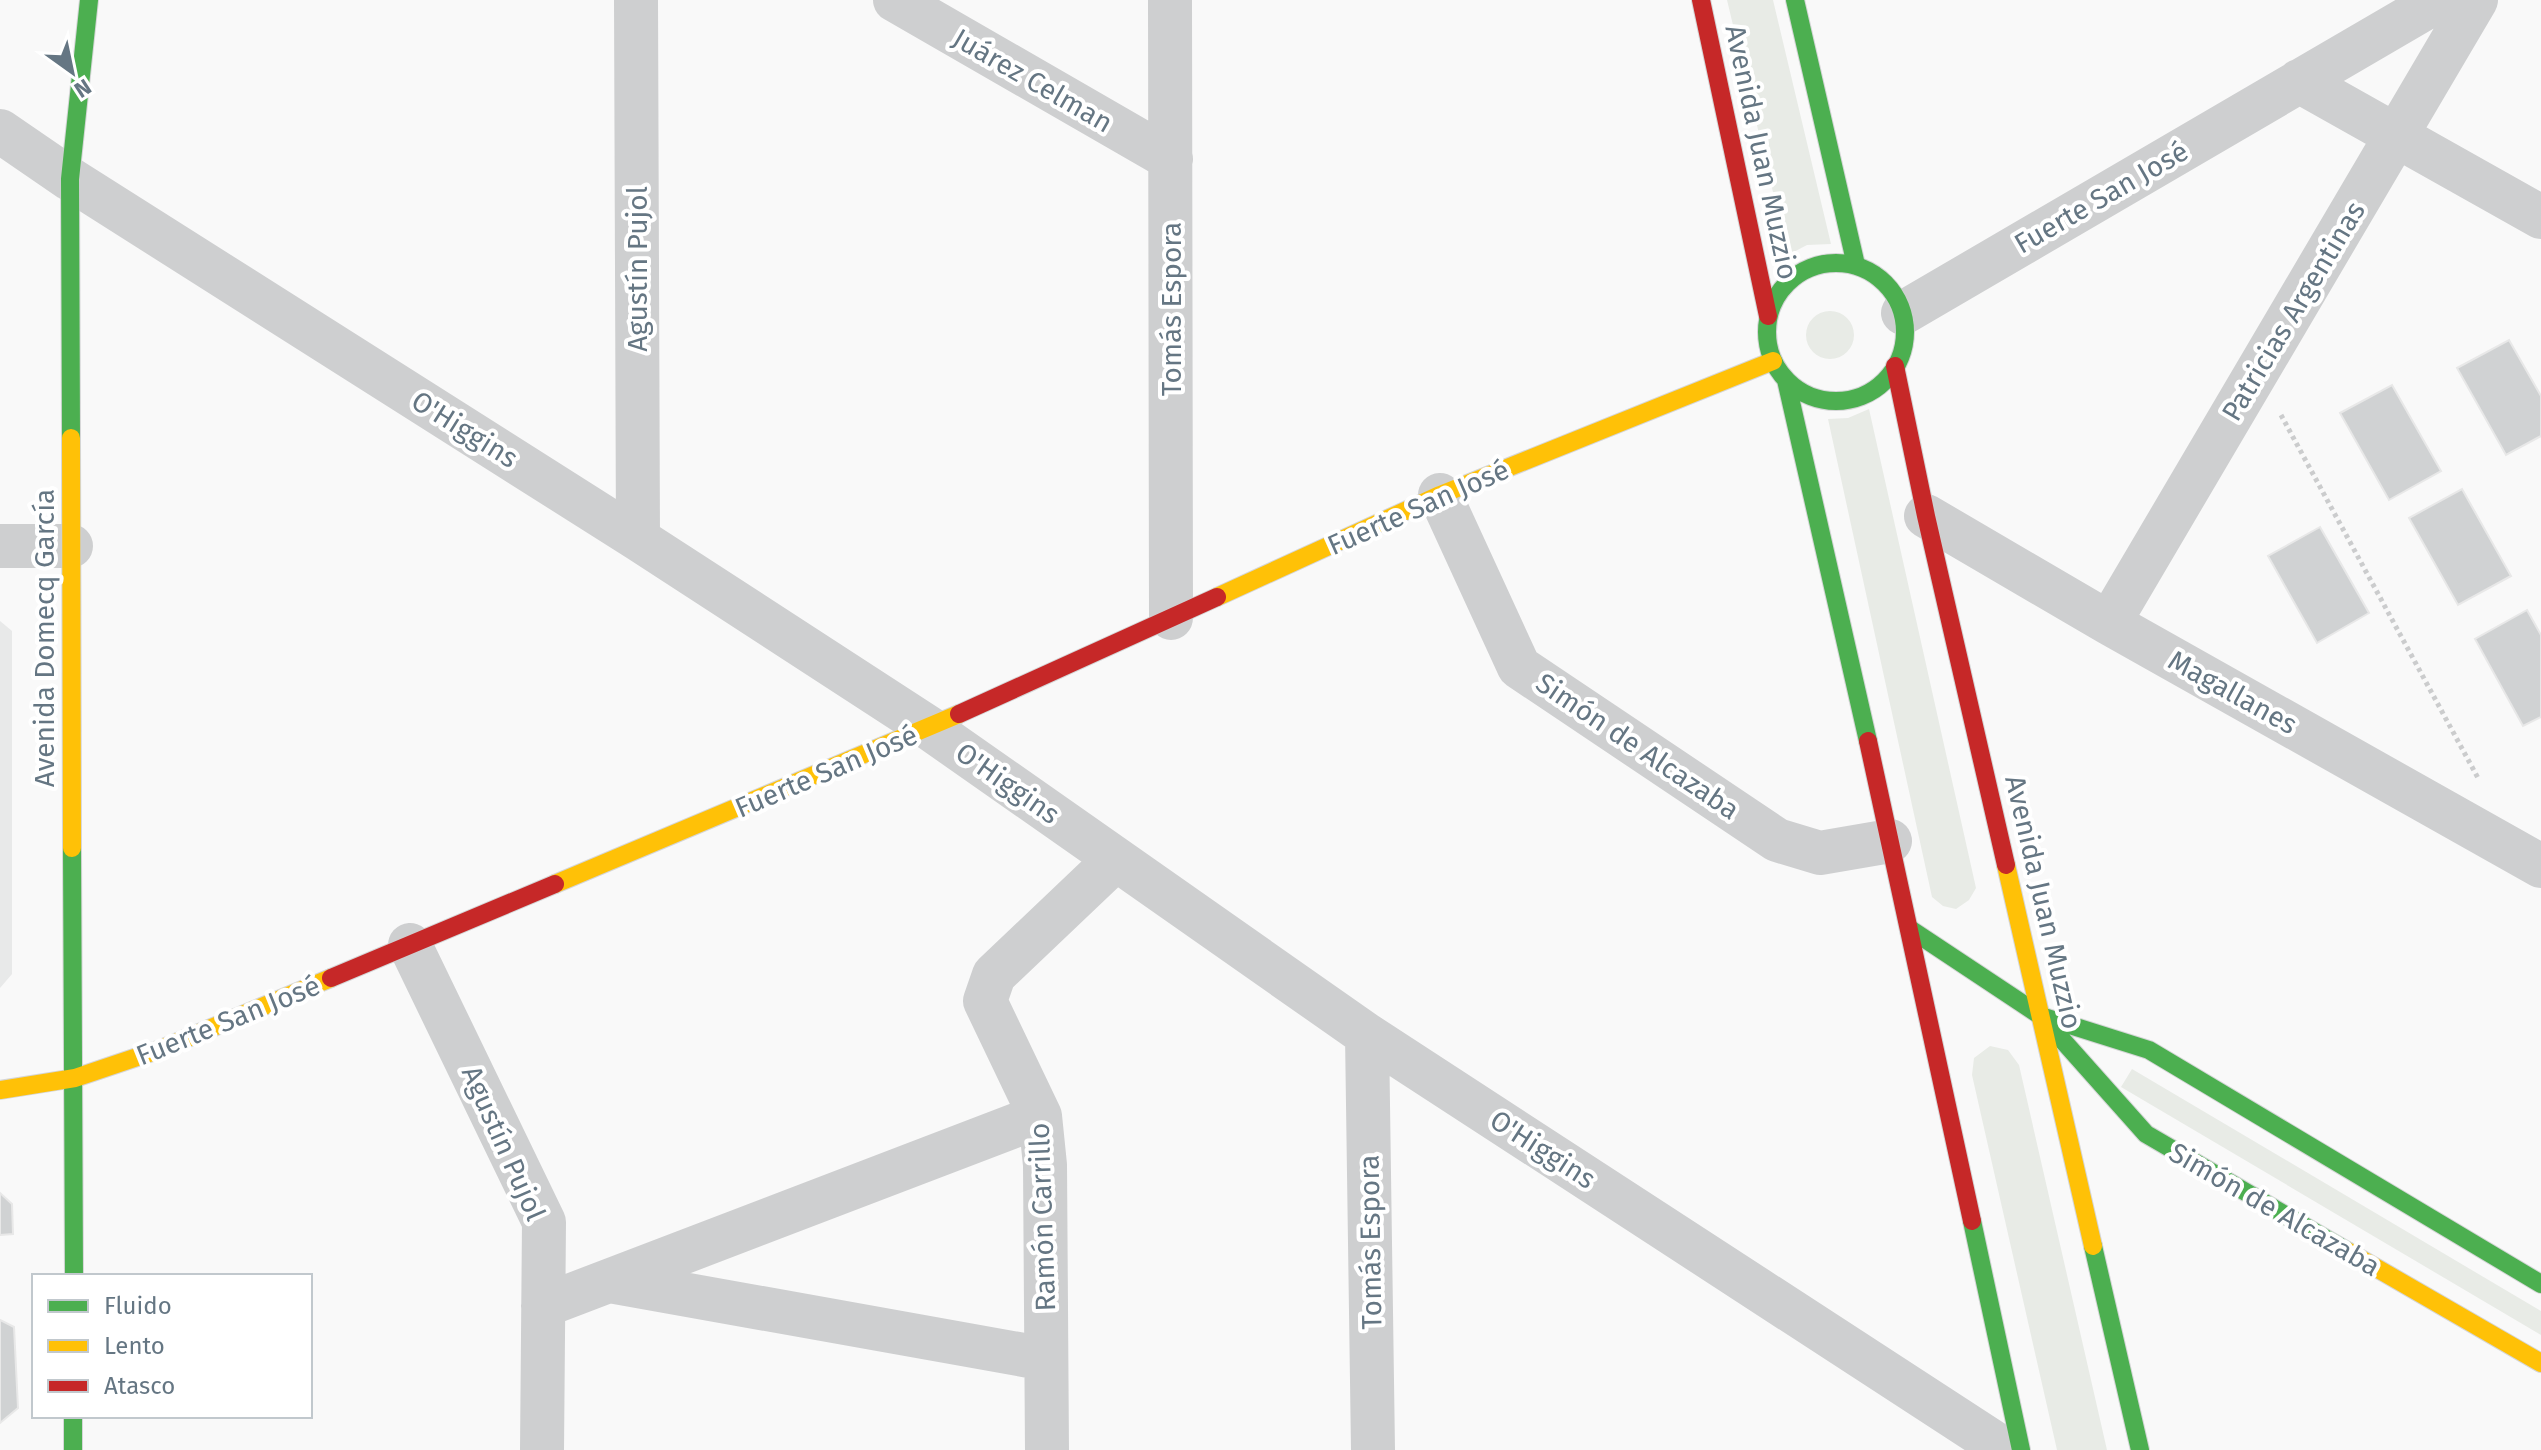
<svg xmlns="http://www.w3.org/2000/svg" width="2541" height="1450" font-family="'Fira Sans',sans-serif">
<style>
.built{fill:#e8e9e9}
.green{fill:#e8ebe6}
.building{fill:#d0d2d3;stroke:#e8e8e8;stroke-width:2}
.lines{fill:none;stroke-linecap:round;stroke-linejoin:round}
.fast-casing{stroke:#d5d6d7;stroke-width:20}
.slow-casing{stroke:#d5d6d7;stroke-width:20}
.jam-casing{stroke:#d5d6d7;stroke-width:20}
.path{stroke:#cbcccd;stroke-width:5;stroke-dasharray:4 4;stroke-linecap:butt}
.street{stroke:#cecfd0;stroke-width:44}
.fast{stroke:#4caf50;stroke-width:18}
.slow{stroke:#ffc107;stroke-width:18}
.jam{stroke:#c62828;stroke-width:18}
.labels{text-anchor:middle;stroke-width:8;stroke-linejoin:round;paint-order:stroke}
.street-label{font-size:28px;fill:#657683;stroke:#fff}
</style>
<rect width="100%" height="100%" fill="#f9f9f9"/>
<path class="built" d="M 0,621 L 12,631 L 12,974 L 0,988 Z"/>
<path class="green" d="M 1727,0 L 1773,0 L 1831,244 L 1807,245 L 1788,255 Z
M1806 335a24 24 0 1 1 48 0a24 24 0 1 1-48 0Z
M 1869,409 L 1976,888 L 1969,900 L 1956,909 L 1943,906 L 1932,897 L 1828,419 L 1848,418 Z
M 1990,1046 L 2008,1050 L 2019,1065 L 2107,1450 L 2057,1450 L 1972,1075 L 1974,1058 Z
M 2132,1069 L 2541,1311 L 2541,1335 L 2121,1087 Z"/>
<path class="building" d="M 2509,340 L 2541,396 L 2541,436 L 2506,455 L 2457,368 Z
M 2392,385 L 2441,471 L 2389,500 L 2340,413 Z
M 2462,489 L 2511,576 L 2458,605 L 2409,518 Z
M 2320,527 L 2369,613 L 2317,643 L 2268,556 Z
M 2527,610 L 2541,635 L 2541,717 L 2523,726 L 2475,639 Z
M 0,1193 L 12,1204 L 13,1234 L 0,1235 Z
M 0,1320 L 14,1327 L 18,1408 L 0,1423 Z"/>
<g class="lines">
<g class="fast-casing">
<path id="fast" d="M 1795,0 L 1856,265
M1767 332a69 69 0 1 1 138 0a69 69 0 1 1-138 0Z
M 1786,380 L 1868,741
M 71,438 L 70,179 L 89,0
M 72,848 L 74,1276
M 1910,929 L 2041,1016 L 2146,1134 L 2347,1251
M 2041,1016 L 2149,1050 L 2541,1284
M 1972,1221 L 2021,1450
M 2093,1246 L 2140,1450
M 73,1416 L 73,1450"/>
</g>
<g class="slow-casing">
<path id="slow" d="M 71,438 L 72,848
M 1217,597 L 1440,495 L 1773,361
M 2006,865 L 2093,1246
M 555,884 L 959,714
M 0,1090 L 75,1078 L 161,1049 L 331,978
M 2347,1251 L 2541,1363"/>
</g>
<g class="jam-casing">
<path id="jam" d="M 1701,0 L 1768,316
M 1895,366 L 1926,516 L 2006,865
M 959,714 L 1217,597
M 1868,741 L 1972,1221
M 331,978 L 555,884"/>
</g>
<path class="path" d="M 2281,415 L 2478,778"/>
<path class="street" d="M 636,0 L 638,539
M 895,0 L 1171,159
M 1170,0 L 1171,618
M 2299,81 L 2541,217
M 0,131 L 70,179 L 638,539 L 929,728 L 1367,1035 L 2005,1450
M 1903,313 L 2439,0
M 1440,495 L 1519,667 L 1777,840 L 1820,853 L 1890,841
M 1926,516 L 2109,623 L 2541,866
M 0,546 L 71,546
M 2109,623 L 2476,0
M 410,945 L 544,1222 L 542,1450
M 1367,1035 L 1373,1450
M 610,1281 L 1046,1359
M 543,1306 L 1040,1116
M 1047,1450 L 1045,1165 L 1040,1116 L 985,1001 L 994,975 L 1116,859"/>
<use href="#fast" class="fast"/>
<use href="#slow" class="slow"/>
<use href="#jam" class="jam"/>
</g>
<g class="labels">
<g class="street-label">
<text transform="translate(1033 80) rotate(30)" y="10">Juárez Celman</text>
<text transform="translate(1762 152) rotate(78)" y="10">Avenida Juan Muzzio</text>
<text transform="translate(2101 197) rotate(-30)" y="10">Fuerte San José</text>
<text transform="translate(637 269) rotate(-90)" y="10">Agustín Pujol</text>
<text transform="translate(1171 309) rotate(-90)" y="10">Tomás Espora</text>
<text transform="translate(2293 311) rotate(-59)" y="10">Patricias Argentinas</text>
<text transform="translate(465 429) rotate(32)" y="10">O'Higgins</text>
<text transform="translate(1418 507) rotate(-24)" y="10">Fuerte San José</text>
<text transform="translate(44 638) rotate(-90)" y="10">Avenida Domecq García</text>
<text transform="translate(2233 692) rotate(29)" y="10">Magallanes</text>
<text transform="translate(1638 746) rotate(34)" y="10">Simón de Alcazaba</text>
<text transform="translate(826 771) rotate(-23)" y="10">Fuerte San José</text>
<text transform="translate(1008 783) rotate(35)" y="10">O'Higgins</text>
<text transform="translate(2044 902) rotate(77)" y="10">Avenida Juan Muzzio</text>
<text transform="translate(228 1020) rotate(-22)" y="10">Fuerte San José</text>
<text transform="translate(504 1143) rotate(66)" y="10">Agustín Pujol</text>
<text transform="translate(1543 1149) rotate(33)" y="10">O'Higgins</text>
<text transform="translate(2275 1209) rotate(30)" y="10">Simón de Alcazaba</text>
<text transform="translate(1042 1217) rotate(-92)" y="10">Ramón Carrillo</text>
<text transform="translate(1370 1242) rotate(-91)" y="10">Tomás Espora</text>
</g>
</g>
<rect x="32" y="1274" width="280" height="144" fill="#ffffff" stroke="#c1c8cd" stroke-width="2"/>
<rect x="48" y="1300" width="40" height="12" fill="#4caf50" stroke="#c1c8cd" stroke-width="2"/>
<text x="104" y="1314" font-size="24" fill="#657683">Fluido</text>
<rect x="48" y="1340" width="40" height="12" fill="#ffc107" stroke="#c1c8cd" stroke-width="2"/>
<text x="104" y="1354" font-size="24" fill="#657683">Lento</text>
<rect x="48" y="1380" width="40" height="12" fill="#c62828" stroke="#c1c8cd" stroke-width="2"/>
<text x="104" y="1394" font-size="24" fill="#657683">Atasco</text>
<g transform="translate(72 72) rotate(147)" stroke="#ffffff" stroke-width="6" paint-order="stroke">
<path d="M0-6L14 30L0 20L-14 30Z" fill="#657683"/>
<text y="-12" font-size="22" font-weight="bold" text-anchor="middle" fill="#657683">N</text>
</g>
</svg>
